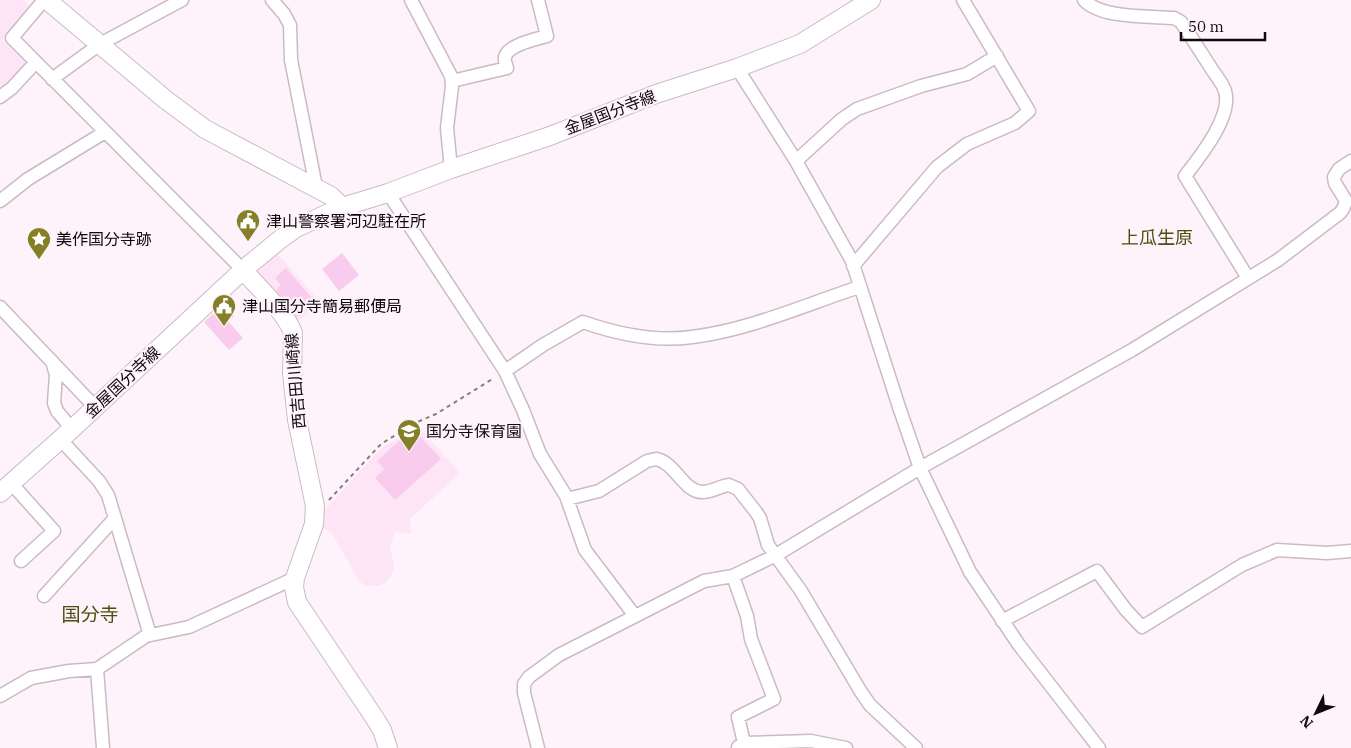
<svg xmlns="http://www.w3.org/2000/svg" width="1351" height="748" font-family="'IBM Plex Serif','Noto Sans JP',serif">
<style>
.built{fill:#fde5f6}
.building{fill:#f9cbed}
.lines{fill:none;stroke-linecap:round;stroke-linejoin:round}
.street-casing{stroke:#cbbac6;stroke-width:15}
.secondary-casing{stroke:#cbbac6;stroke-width:20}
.path{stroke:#867d83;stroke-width:2;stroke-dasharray:4 4;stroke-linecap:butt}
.street{stroke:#fff;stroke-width:12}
.secondary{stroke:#fff;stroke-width:18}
.labels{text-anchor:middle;stroke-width:4.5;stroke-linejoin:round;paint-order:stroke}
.street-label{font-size:16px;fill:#0f090d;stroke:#fef3fb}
.poi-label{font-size:16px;fill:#0f090d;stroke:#fef3fb;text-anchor:start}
.neighbourhood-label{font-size:18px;fill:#504d0e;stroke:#fef3fb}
.quarter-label{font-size:19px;fill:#504d0e;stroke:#fef3fb}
</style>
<rect width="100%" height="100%" fill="#fef3fb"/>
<path class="built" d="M 0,0 L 24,0 L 30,6 L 2,40 L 26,63 L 10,82 L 0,90 Z
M 277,253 L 320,302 L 296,323 L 260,281 L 258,270 Z
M 419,427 L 460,473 L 410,519 L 411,534 L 395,532 L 390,546 L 394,568 L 391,576 L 385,583 L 379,586 L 366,586 L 360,582 L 332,534 L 326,530 L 320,529 L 321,514 L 382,447 Z"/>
<path class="building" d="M 342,253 L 359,275 L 339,291 L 322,269 Z
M 286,268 L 315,302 L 297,317 L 276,290 L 281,285 L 275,278 Z
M 224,304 L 234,316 L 228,321 L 243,338 L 229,350 L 204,322 Z
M 417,433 L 441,459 L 395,500 L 375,478 L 384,469 L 377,461 L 400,440 L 404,444 Z"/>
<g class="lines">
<g class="street-casing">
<path id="street" d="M 44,0 L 12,38 L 243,270
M 272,0 L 284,14 L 290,25 L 291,60 L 316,187
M 411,0 L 451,76 L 452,86 L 447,128 L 451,169
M 1084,0 C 1102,19 1150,16 1174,18 L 1181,22 C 1192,38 1202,54 1213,71 C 1217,77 1223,84 1225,91 C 1233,116 1199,158 1185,176 L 1248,278
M 737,68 L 796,161 L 852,261 L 899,407 L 920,468 L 970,572 L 1019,645 L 1099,748
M 52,79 L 100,44 L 182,0
M 452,81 L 507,68 C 506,64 504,61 505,57 C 508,45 536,39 547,36 L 538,0
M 0,97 L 12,88 L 36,62
M 796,161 L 842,119 L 857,109 L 921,86 L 967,74 L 997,56
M 388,193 L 505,371 L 523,410 L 540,454 L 566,496 L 585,550 L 635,616
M 0,201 L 28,179 L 105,132
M 853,266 L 937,167 L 967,144 L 1015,123 L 1029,111 L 963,0
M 0,307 L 95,407
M 52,361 L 56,375 L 54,403 L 57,411 L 72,429
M 505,371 L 543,345 L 583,322 C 617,334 656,342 692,337 C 749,330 805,305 859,287
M 60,439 L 99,481 L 108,495 L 150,635
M 11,483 L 54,531 L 21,561
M 567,499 L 599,491 L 647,461 L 656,459 C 675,462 684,493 703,492 C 712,492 720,486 729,485 L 738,489 L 756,512 L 760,518 L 768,545 L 801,591 L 861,692 L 870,705 L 916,748
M 733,576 L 747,616 L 751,639 L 774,699 L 738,717 L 744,743
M 44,596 L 115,518
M 1002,621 L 1097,571 L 1126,610 L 1142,627 L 1242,565 L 1277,550 L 1327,553 L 1351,551
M 97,669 L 103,748
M 0,696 L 31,678 L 69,671 L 97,669 L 146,636 L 189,627 L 295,578
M 738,747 L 744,743 L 811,741 L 846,748
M 538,748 L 524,693 L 524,684 L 529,677 L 559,655 L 704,581 L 733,576 L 776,555 L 920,468 L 1132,350 L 1278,260 L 1340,213 L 1343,209 L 1346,201 L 1335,183 L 1334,177 L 1339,169 L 1351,161"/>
</g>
<g class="secondary-casing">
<path id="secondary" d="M 47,0 L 166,100 L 205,129 L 331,196 L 342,207
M 243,270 C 257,286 287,314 293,333 L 292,373 L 297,420 L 315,506 L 314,524 L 295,578 L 294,587 L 297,602 L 374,717 L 382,730 L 388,748
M 0,493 L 72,429 L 243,270 L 278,241 L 296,228 L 342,207 L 388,193 L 451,169 L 550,136 L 656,94 L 737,68 L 800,44 L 871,0"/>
</g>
<path class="path" d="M 329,500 L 381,444 L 415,423 L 436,414 L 494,378"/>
<use href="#street" class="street"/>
<use href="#secondary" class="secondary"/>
</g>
<defs>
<g id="civic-pin" transform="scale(1.25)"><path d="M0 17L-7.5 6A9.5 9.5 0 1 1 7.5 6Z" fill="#858027" stroke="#fef3fb"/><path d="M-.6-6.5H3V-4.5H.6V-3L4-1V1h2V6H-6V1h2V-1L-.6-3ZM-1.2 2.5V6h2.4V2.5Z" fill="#fff"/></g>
<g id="sight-pin" transform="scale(1.25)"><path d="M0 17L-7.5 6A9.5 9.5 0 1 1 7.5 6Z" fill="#858027" stroke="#fef3fb"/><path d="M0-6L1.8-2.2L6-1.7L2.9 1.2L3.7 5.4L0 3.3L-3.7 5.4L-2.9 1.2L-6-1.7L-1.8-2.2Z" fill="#fff"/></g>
<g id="school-pin" transform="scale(1.25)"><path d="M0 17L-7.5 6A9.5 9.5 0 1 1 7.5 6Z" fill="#858027" stroke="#fef3fb"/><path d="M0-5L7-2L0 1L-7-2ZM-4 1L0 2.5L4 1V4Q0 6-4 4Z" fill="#fff"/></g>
</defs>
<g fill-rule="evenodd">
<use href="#civic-pin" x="248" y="221"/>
<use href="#sight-pin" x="39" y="239"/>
<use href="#civic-pin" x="224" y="306"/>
<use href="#school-pin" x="409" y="431"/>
</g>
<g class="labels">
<g class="street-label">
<text transform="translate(610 112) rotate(-21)" y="6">金屋国分寺線</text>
<text transform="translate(295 381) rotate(-95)" y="6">西吉田川崎線</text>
<text transform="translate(122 382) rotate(-43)" y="6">金屋国分寺線</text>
</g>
<g class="poi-label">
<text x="266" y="227">津山警察署河辺駐在所</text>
<text x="56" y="245">美作国分寺跡</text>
<text x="242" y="312">津山国分寺簡易郵便局</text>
<text x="426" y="437">国分寺保育園</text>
</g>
<g class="neighbourhood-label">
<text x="1157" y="244">上瓜生原</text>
</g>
<g class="quarter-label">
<text x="90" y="621">国分寺</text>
</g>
</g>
<g transform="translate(1316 713) rotate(227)" stroke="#fef3fb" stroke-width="4" paint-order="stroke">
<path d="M0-4L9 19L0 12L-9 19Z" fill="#0f090d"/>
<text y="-8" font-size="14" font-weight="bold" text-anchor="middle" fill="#0f090d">N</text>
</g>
<path d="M1181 32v8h84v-8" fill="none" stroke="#0f090d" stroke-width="2.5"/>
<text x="1188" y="32" font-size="15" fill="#0f090d" stroke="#fef3fb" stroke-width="4" paint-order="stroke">50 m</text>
</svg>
